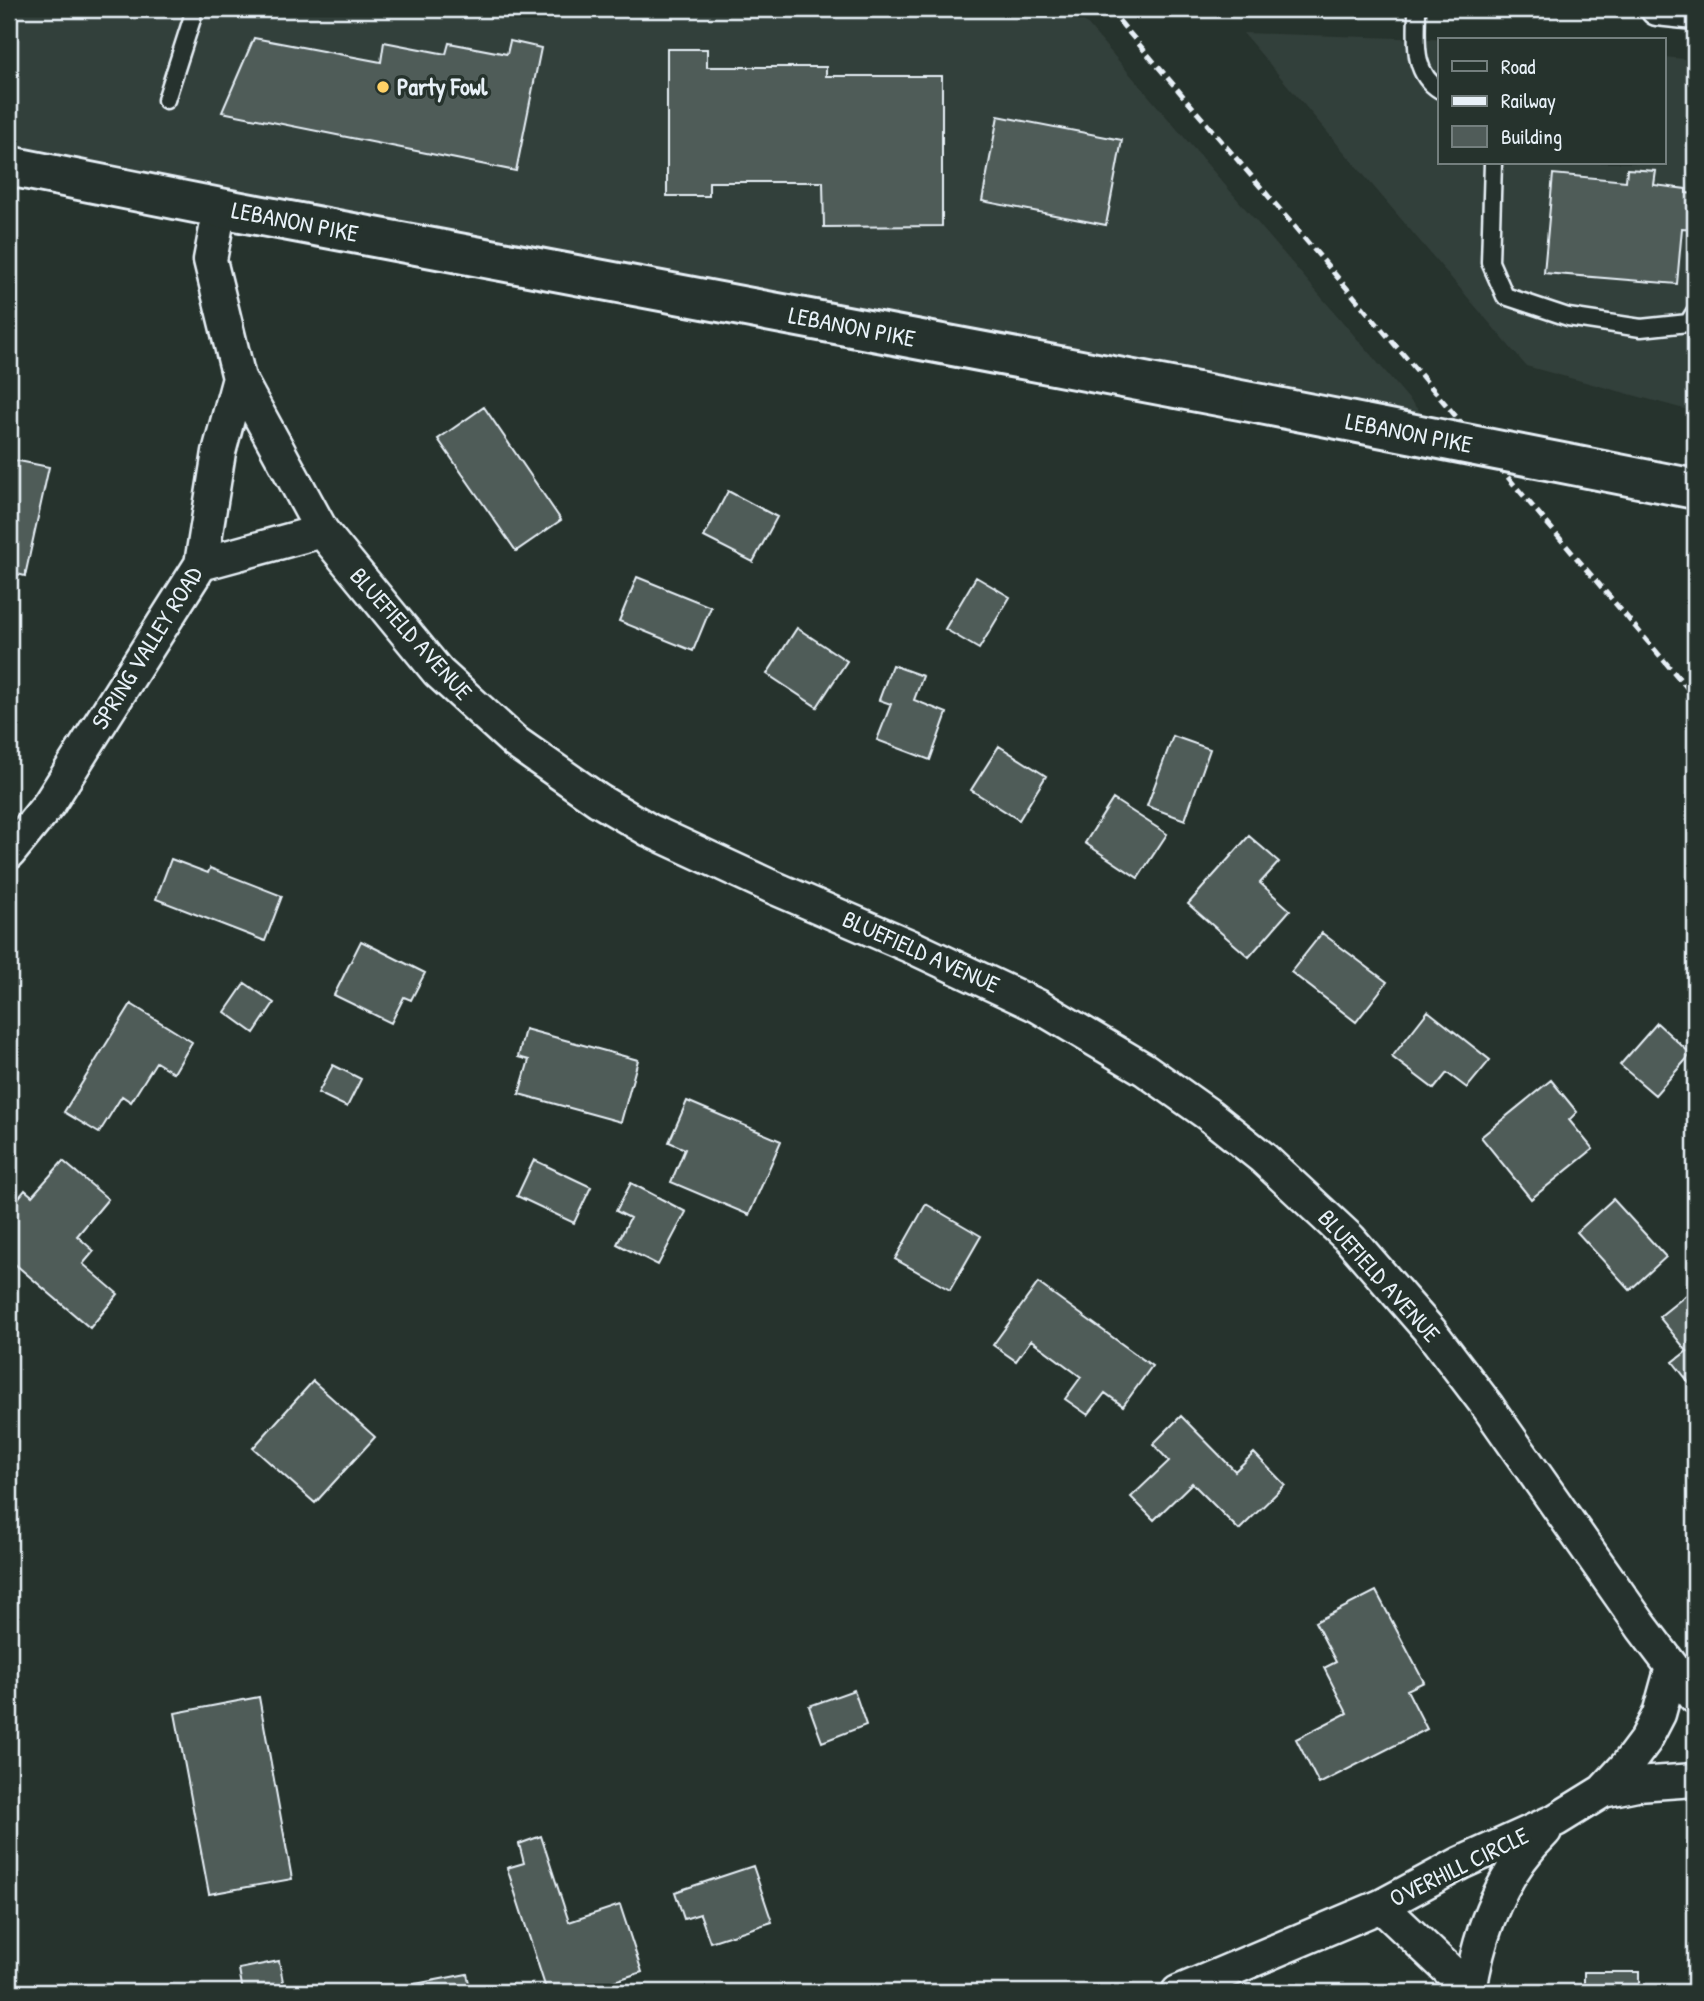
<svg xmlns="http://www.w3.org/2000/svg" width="1704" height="2001" font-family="'Patrick Hand',sans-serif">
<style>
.built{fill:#333f3a}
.building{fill:#505c59;stroke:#e8f1f8;stroke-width:2}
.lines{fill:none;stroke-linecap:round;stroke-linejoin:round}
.lane-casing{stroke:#e8f1f8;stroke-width:21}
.street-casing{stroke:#e8f1f8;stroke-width:37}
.primary-casing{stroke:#e8f1f8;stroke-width:44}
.lane{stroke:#26332d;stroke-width:16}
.street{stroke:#26332d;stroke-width:32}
.primary{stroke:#26332d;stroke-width:38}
.rail{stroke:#e8f1f8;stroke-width:5;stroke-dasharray:10 5;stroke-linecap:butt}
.primary-bridge-casing{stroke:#e8f1f8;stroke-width:44;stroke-linecap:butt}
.primary-bridge{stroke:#26332d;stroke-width:38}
.poi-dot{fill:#ffd166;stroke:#26332d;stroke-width:2.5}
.labels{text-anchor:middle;stroke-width:7;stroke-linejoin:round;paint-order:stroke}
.poi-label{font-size:24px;font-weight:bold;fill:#e8f1f8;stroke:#26332d;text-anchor:start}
.street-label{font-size:24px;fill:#e8f1f8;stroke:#26332d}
</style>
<rect width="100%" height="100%" fill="#26332d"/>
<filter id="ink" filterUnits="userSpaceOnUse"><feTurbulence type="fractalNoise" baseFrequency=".0143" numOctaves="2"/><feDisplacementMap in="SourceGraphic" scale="14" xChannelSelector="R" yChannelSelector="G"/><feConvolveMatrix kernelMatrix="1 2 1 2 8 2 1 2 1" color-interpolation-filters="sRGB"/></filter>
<g filter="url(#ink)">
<path class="built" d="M 9,9 L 1074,9 L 1444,440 L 9,166 Z
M 1243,33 L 1460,40 L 1440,40 L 1440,163 L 1664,163 L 1664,57 L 1695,60 L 1695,412 L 1526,366 Z"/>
<path class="building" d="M 254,38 L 381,62 L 384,42 L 446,54 L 449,43 L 507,54 L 510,41 L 541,48 L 516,171 L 222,112 Z
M 667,49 L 707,49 L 707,67 L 826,67 L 826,76 L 942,76 L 942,226 L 824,227 L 823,182 L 709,182 L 709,196 L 667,196 Z
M 998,116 L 1122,140 L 1106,225 L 982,201 Z
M 1627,169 L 1656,171 L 1654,185 L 1686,189 L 1686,193 L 1695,194 L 1695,229 L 1682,228 L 1677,284 L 1544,273 L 1553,174 L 1626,181 Z
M 484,407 L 561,520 L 516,551 L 438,439 Z
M 9,459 L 49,467 L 25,576 L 9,572 Z
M 728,491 L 777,517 L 753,562 L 704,537 Z
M 637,577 L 711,607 L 693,651 L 619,621 Z
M 976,577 L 1010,597 L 979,649 L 945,629 Z
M 797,628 L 847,661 L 817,707 L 767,674 Z
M 892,665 L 923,676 L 914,700 L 947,713 L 930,760 L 877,740 L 891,704 L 879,700 Z
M 1173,736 L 1210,749 L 1185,820 L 1147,806 Z
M 999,746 L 1046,776 L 1019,820 L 971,790 Z
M 1113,799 L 1167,834 L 1138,878 L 1085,843 Z
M 1249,836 L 1279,862 L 1260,883 L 1290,910 L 1249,957 L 1188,904 Z
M 171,859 L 208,873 L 210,868 L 282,896 L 265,941 L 156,899 Z
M 1322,933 L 1387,982 L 1356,1022 L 1291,972 Z
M 361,941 L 425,973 L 411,1000 L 404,997 L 391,1023 L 334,995 Z
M 245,983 L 274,1003 L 254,1033 L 225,1012 Z
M 131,1004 L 192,1042 L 174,1073 L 156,1062 L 131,1102 L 122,1096 L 99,1133 L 64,1112 Z
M 1428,1011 L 1490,1060 L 1467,1088 L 1447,1073 L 1434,1089 L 1392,1057 Z
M 1657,1023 L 1691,1054 L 1655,1095 L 1620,1065 Z
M 525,1029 L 638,1060 L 621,1122 L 519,1094 L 529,1060 L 518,1057 Z
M 333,1065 L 361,1079 L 347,1107 L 318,1093 Z
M 1551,1080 L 1577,1112 L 1569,1120 L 1593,1149 L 1531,1199 L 1481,1137 Z
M 687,1101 L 781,1141 L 749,1215 L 671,1182 L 685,1149 L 669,1142 Z
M 534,1160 L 591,1187 L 574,1223 L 517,1196 Z
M 63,1161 L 108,1199 L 77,1236 L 94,1251 L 83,1264 L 118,1294 L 90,1328 L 9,1259 L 9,1210 L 25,1190 L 32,1196 Z
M 631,1183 L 686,1212 L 658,1265 L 617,1244 L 630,1218 L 616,1211 Z
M 1613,1199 L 1666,1257 L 1630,1290 L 1577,1232 Z
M 926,1204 L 981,1236 L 950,1290 L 895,1259 Z
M 1038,1283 L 1152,1366 L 1123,1406 L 1105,1393 L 1088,1415 L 1065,1399 L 1081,1377 L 1031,1340 L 1016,1361 L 993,1345 Z
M 1695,1288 L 1695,1390 L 1673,1362 L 1687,1351 L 1659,1317 Z
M 313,1381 L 375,1437 L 315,1503 L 253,1448 Z
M 1181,1416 L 1235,1471 L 1254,1453 L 1285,1485 L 1239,1530 L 1192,1483 L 1154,1520 L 1131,1497 L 1169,1461 L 1153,1444 Z
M 1376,1591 L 1424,1682 L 1407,1690 L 1427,1729 L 1319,1784 L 1296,1739 L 1347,1713 L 1324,1668 L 1336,1662 L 1315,1622 Z
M 854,1690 L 866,1725 L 822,1742 L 809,1706 Z
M 259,1697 L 292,1879 L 209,1894 L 175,1713 Z
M 541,1836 L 569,1922 L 620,1905 L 642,1972 L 580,1992 L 547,1992 L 507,1868 L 524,1863 L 519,1844 Z
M 753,1866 L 772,1922 L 710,1942 L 700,1914 L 684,1919 L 675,1892 Z
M 279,1961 L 285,1992 L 243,1992 L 239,1969 Z
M 1584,1972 L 1639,1972 L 1639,1992 L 1584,1992 Z
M 467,1974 L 471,1992 L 384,1992 L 384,1990 Z"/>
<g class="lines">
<g class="lane-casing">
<path id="lane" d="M 1417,9 C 1417,38 1411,73 1440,90
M 166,100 L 192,19 L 193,9
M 1493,163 L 1490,262 L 1505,296 L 1568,317 L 1641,328 L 1688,323 L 1695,312"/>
</g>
<g class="street-casing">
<path id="street" d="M 1657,9 L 1695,13
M 220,208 L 210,260 L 239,378 L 322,531 L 438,672 L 515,742 L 598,800 L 649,830 L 770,886 L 912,947 L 1038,1006 L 1144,1069 L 1209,1115 L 1263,1158 L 1350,1239 L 1431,1332 L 1488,1407 L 1642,1627 L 1695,1697
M 201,564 L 322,531
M 9,853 L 49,804 L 201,564 L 219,452 L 239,378
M 1603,1791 L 1637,1784 L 1695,1780
M 1381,1906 L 1470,1990
M 1178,1992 L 1381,1906 L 1461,1863 L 1556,1820 L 1603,1791 L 1627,1765 L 1645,1741 L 1659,1714 L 1672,1667
M 1470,1992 C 1479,1931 1500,1875 1545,1831"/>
</g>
<g class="primary-casing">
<path id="primary" d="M 9,166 L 220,208 L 1261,404"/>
</g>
<use href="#lane" class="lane"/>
<use href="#street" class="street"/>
<use href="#primary" class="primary"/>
<path class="rail" d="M 1109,9 L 1695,697"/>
<g class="primary-bridge-casing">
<path id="primary-bridge" d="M 1261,404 L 1695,489"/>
</g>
<use href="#primary-bridge" class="primary-bridge"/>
</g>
</g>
<circle class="poi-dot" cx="383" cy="87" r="7"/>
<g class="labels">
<g class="poi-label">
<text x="397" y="95">Party Fowl</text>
</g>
<g class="street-label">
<text transform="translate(295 222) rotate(11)" y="8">LEBANON PIKE</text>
<text transform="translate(852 327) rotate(11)" y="8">LEBANON PIKE</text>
<text transform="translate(1409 433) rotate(11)" y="8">LEBANON PIKE</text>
<text transform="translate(411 634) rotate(48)" y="8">BLUEFIELD AVENUE</text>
<text transform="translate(147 648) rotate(-58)" y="8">SPRING VALLEY ROAD</text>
<text transform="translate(921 952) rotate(24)" y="8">BLUEFIELD AVENUE</text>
<text transform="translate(1379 1276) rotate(48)" y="8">BLUEFIELD AVENUE</text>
<text transform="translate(1459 1867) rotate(-26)" y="8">OVERHILL CIRCLE</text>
</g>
</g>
<rect width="1704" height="2001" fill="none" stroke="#26332d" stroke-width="35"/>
<rect x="18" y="18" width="1669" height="1966" fill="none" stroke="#e8f1f8" stroke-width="2.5" filter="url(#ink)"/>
<rect x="1438" y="38" width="228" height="126" fill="#26332d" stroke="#747f7e" stroke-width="2"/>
<rect x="1452" y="61" width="35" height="10" fill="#26332d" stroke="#747f7e" stroke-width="2"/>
<text x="1501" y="74" font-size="21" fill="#e8f1f8">Road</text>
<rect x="1452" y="96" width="35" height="10" fill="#e8f1f8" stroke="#747f7e" stroke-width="2"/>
<text x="1501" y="108" font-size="21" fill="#e8f1f8">Railway</text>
<rect x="1452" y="126" width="35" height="21" fill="#505c59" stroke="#747f7e" stroke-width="2"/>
<text x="1501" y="144" font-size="21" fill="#e8f1f8">Building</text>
</svg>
